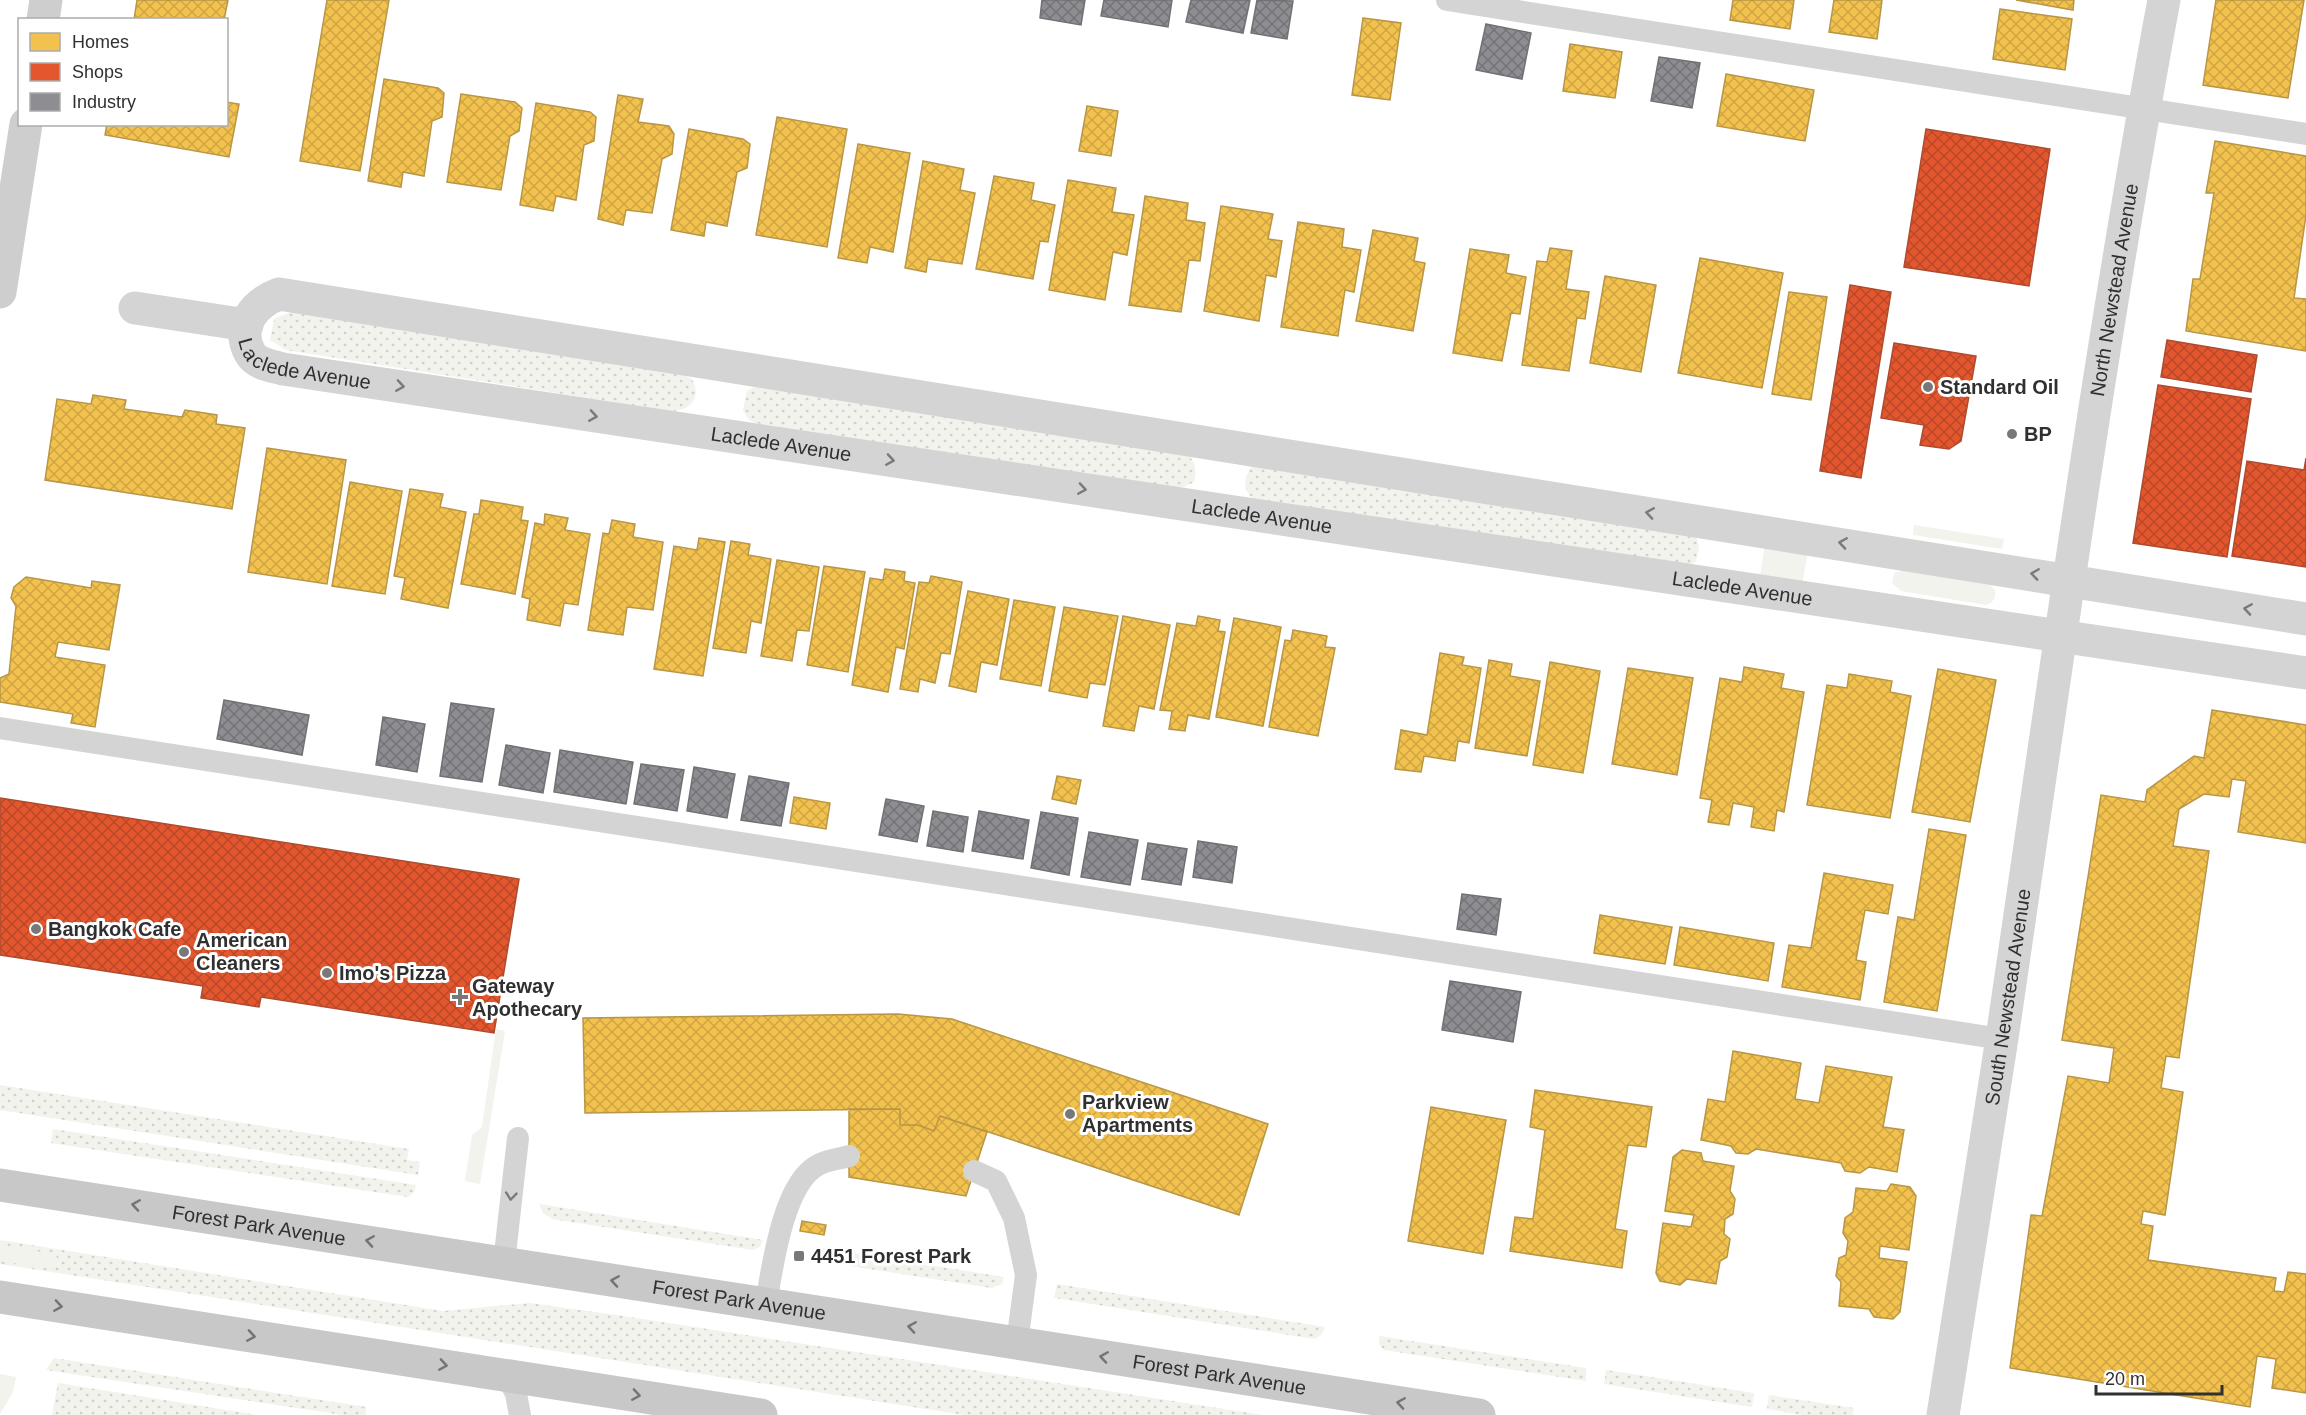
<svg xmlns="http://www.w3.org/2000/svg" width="2306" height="1415" font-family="Arial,sans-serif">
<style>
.grass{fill:url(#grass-dots)}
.garden{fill:#f1f3ec}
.homes{fill:url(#homes-cross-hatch);stroke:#b89645;stroke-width:1.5}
.shops{fill:url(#shops-cross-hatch);stroke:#ae4b2f;stroke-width:1.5}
.industry{fill:url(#industry-cross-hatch);stroke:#717175;stroke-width:1.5}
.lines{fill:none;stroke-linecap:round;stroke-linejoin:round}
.lane{stroke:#d4d4d4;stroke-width:22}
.street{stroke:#d4d4d4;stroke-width:33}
.secondary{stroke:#cecece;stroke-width:33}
.primary{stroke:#c8c8c8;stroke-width:33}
.oneway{stroke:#7a7a7a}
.oneway2{stroke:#747474}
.poi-dot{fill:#787878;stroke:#fff;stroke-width:2}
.labels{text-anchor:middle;stroke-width:6;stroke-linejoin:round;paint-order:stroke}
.street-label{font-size:20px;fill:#303030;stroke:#fff}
.poi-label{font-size:20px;font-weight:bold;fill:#303030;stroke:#fff;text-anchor:start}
</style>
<defs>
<pattern id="grass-dots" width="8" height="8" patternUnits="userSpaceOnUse" patternTransform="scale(1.5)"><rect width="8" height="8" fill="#f1f3ec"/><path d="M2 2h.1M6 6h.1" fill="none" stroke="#cfd1cb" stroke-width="1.8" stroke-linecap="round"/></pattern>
<pattern id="homes-cross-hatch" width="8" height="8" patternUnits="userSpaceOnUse" patternTransform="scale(1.5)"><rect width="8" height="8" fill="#f2c14e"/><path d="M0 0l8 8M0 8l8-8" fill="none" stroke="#d0a644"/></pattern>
<pattern id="shops-cross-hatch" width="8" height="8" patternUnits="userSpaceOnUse" patternTransform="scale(1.5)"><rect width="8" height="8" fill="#e4572e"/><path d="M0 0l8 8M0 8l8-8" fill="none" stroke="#b94828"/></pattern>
<pattern id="industry-cross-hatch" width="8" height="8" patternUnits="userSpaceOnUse" patternTransform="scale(1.5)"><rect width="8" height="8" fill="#8d8d92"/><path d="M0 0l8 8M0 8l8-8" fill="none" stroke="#747478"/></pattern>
</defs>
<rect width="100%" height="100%" fill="#fff"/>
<path class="grass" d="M 291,312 L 682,374 L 692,379 C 702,399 690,411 670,411 L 286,350 L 270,340 L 274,319 Z
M 754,387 L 1184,452 C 1196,461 1197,468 1194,482 L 1184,487 L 1172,488 L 755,423 L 748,419 L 743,410 L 747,391 Z
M 1252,466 L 1696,535 L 1699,548 L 1696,562 L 1684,567 L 1255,500 C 1242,491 1243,478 1252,466 Z
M 0,1085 L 409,1149 L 407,1160 L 420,1162 L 418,1175 L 0,1110 Z
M 53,1129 L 416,1185 L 414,1192 L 408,1197 L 51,1143 Z
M 539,1204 L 763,1240 L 760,1247 L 753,1250 L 552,1219 L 543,1213 Z
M 0,1240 L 443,1311 L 530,1303 L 623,1316 L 1263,1415 L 964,1415 L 0,1264 Z
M 818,1247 L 1004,1277 L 1002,1284 L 992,1288 L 824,1262 L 819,1256 Z
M 1057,1284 L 1325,1327 L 1321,1335 L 1315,1339 L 1054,1298 Z
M 1379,1336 L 1586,1368 L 1586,1381 L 1384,1350 L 1379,1344 Z
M 54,1358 L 366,1407 L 366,1415 L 343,1415 L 46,1370 Z
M 1606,1370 L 1754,1393 L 1752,1407 L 1604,1384 Z
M 58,1383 L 257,1415 L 52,1415 Z
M 1769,1395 L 1854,1408 L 1853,1415 L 1802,1415 L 1767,1409 Z"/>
<path class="garden" d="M 1914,525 L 2004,539 L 2002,549 L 1913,535 Z
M 1765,543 L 1808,551 L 1802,585 L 1760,578 Z
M 1905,570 L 1990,585 L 1995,590 C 1996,598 1994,602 1986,605 L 1901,591 L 1892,583 L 1894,573 Z
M 496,1029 L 505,1031 L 480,1184 L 465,1181 L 472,1135 L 482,1127 Z
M 0,1245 L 53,1254 L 57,1257 L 58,1265 L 52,1269 L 0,1261 Z
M 0,1374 L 16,1377 L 13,1392 L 0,1414 Z"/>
<path class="homes" d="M 137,0 L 228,0 L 224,20 L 134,20 Z
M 327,0 L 389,0 L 360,171 L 300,161 Z
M 1733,0 L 1794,0 L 1790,29 L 1730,20 Z
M 1834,0 L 1882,0 L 1877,39 L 1829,32 Z
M 2016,0 L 2074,0 L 2073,10 Z
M 2216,0 L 2304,0 L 2288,98 L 2203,85 Z
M 2000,9 L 2072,19 L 2065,70 L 1993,59 Z
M 1363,18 L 1401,23 L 1390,100 L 1352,95 Z
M 1570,44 L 1622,52 L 1615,98 L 1563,91 Z
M 1726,74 L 1814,90 L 1805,141 L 1717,126 Z
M 384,79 L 438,88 L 444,93 L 442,117 L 432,121 L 424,176 L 403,172 L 401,187 L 368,181 Z
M 461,94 L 515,102 L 522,108 L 519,131 L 510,136 L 501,190 L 447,182 Z
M 618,95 L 643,99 L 638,122 L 669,126 L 674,134 L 672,154 L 662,159 L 652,213 L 626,210 L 623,225 L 598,219 Z
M 226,102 L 239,104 L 229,157 L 105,135 L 107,124 L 226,124 Z
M 536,103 L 590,112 L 596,117 L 594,141 L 584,145 L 576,200 L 556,196 L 553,211 L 520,205 Z
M 1087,106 L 1118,111 L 1111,156 L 1079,151 Z
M 777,117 L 847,129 L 827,247 L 756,235 Z
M 689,129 L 743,139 L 750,144 L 747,168 L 737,172 L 727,226 L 706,222 L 704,236 L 671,230 Z
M 2215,141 L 2306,156 L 2306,215 L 2294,298 L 2306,299 L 2306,351 L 2186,331 L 2193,279 L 2200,279 L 2214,193 L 2206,193 Z
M 858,144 L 910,153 L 893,252 L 870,247 L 867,263 L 838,258 Z
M 923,161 L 964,169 L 960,190 L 975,193 L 962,264 L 928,259 L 926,272 L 905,268 Z
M 994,176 L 1034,183 L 1031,200 L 1055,205 L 1048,242 L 1040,241 L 1033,279 L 976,269 Z
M 1068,180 L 1116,188 L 1112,212 L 1134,215 L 1127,255 L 1113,252 L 1105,300 L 1049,290 Z
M 1145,196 L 1188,203 L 1186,220 L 1205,223 L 1200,261 L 1189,260 L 1181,312 L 1129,305 Z
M 1221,206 L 1273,214 L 1268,239 L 1282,241 L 1276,277 L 1266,275 L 1259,321 L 1204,311 Z
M 1298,222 L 1344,229 L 1342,247 L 1361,250 L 1354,292 L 1345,290 L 1338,336 L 1281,327 Z
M 1373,230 L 1418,238 L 1414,261 L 1425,263 L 1413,331 L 1356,321 Z
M 1550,248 L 1572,251 L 1566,289 L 1589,292 L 1585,319 L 1577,318 L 1569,371 L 1522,365 L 1537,261 L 1547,262 Z
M 1470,249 L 1509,255 L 1506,273 L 1526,277 L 1520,314 L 1511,313 L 1502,361 L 1453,353 Z
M 1700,258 L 1783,273 L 1762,388 L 1678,373 Z
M 1605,276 L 1656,285 L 1641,372 L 1590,363 Z
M 1789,292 L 1827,297 L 1811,400 L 1772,394 Z
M 93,395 L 126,400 L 124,409 L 182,417 L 185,410 L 217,415 L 216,424 L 245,428 L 232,509 L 45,480 L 57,399 L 91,404 Z
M 267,448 L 346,460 L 327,584 L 248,572 Z
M 350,482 L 402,491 L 385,594 L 332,586 Z
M 410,489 L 443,494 L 440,507 L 466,512 L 448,608 L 401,599 L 405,578 L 394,576 Z
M 481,500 L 523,507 L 521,520 L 528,521 L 515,594 L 461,584 L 474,514 L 479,514 Z
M 545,514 L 568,518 L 565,530 L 590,534 L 578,605 L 564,603 L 560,626 L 527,620 L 530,599 L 522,597 L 535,523 L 544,525 Z
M 612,520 L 635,524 L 633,537 L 663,542 L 653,610 L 627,607 L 623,635 L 588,630 L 603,533 L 609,534 Z
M 699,538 L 725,542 L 703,676 L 654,669 L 674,546 L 697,550 Z
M 731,541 L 750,544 L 748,555 L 771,559 L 761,623 L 751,621 L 746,653 L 713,648 Z
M 777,560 L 819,567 L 809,631 L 797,630 L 792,661 L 761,656 Z
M 824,566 L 865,572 L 848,672 L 807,665 Z
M 885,569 L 905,572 L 904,581 L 915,583 L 904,649 L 896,647 L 888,692 L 852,685 L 870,578 L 883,580 Z
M 931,576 L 962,582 L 950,654 L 941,653 L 935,683 L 920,679 L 918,692 L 900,689 L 919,582 L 929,583 Z
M 26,577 L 91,588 L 92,581 L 120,585 L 109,650 L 58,642 L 55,657 L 105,665 L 95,727 L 71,723 L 73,714 L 0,702 L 0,678 L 9,674 L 16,606 L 11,598 L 14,587 Z
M 968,591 L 1009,599 L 997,665 L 981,662 L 976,692 L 949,686 Z
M 1014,600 L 1055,607 L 1041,686 L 1000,679 Z
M 1064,607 L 1118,616 L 1105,685 L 1090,683 L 1087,698 L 1049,691 Z
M 1123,616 L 1170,625 L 1154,709 L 1139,706 L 1134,731 L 1103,726 Z
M 1198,616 L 1220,620 L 1218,631 L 1225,632 L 1209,719 L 1188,715 L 1185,731 L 1169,729 L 1172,711 L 1160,710 L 1177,623 L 1196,626 Z
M 1234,618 L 1281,627 L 1263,726 L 1216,717 Z
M 1293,630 L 1327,636 L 1325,647 L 1335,648 L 1318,736 L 1269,727 L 1285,640 L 1291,641 Z
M 1440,653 L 1464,657 L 1462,665 L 1481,668 L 1469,743 L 1458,741 L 1455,761 L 1424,756 L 1421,772 L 1395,769 L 1401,730 L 1427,735 Z
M 1489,660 L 1512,664 L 1510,676 L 1540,681 L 1527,756 L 1475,748 Z
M 1550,662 L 1600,671 L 1583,773 L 1533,765 Z
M 1744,667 L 1784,674 L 1781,688 L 1804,692 L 1784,812 L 1777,810 L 1774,831 L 1751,827 L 1754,807 L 1733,803 L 1729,825 L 1708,822 L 1712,800 L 1700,798 L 1720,678 L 1742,682 Z
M 1628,668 L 1693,678 L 1677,775 L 1612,764 Z
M 1938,669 L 1996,680 L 1970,822 L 1912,812 Z
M 1849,674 L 1892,681 L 1890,692 L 1911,696 L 1890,818 L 1807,805 L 1827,685 L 1847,688 Z
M 2212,710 L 2306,725 L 2306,843 L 2238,832 L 2246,781 L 2232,779 L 2229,797 L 2204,794 L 2179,809 L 2173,846 L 2209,851 L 2179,1058 L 2166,1056 L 2161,1088 L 2183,1092 L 2165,1215 L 2143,1211 L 2141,1224 L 2153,1226 L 2148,1260 L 2276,1278 L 2274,1291 L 2284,1292 L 2288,1272 L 2306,1274 L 2306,1393 L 2272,1388 L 2276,1359 L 2257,1356 L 2250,1407 L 2010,1368 L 2031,1215 L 2042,1216 L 2068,1076 L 2109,1083 L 2114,1048 L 2062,1040 L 2101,795 L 2145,802 L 2147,790 L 2194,756 L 2204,758 Z
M 1057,776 L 1081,780 L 1076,804 L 1052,799 Z
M 794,797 L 830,803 L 826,829 L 790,823 Z
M 1929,829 L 1966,835 L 1937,1011 L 1884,1002 L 1898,917 L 1914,920 Z
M 1824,873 L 1893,885 L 1888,914 L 1865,910 L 1856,960 L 1866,962 L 1860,1000 L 1782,987 L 1789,945 L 1811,948 Z
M 1600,915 L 1672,927 L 1665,964 L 1594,953 Z
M 1680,927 L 1774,943 L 1768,981 L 1674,965 Z
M 898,1014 L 952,1019 L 1268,1124 L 1239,1215 L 940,1116 L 934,1131 L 918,1125 L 900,1125 L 900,1109 L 585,1113 L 583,1018 Z
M 1733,1051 L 1801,1063 L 1795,1099 L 1819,1103 L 1826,1066 L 1892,1077 L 1883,1127 L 1904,1130 L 1897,1172 L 1869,1167 L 1860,1173 L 1845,1171 L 1841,1163 L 1756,1149 L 1748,1154 L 1736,1153 L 1731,1146 L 1701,1140 L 1708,1099 L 1725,1102 Z
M 1535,1090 L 1652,1107 L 1646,1147 L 1628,1145 L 1615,1229 L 1627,1231 L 1622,1268 L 1510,1251 L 1515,1217 L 1533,1219 L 1545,1130 L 1530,1127 Z
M 1431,1107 L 1506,1120 L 1483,1254 L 1408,1241 Z
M 849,1109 L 900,1109 L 900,1125 L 918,1125 L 934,1131 L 940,1116 L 987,1132 L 966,1196 L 849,1177 Z
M 1682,1150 L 1701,1153 L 1703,1161 L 1734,1166 L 1730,1191 L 1735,1199 L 1733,1214 L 1725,1219 L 1724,1234 L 1730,1239 L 1727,1257 L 1720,1261 L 1716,1284 L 1687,1279 L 1680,1285 L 1660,1281 L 1656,1273 L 1663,1223 L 1691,1227 L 1694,1215 L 1665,1211 L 1673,1157 Z
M 1891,1184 L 1910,1187 L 1916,1196 L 1909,1250 L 1880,1246 L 1879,1258 L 1907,1262 L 1900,1312 L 1893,1319 L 1874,1317 L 1869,1309 L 1839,1306 L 1841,1282 L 1836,1276 L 1839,1258 L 1846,1255 L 1848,1241 L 1843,1233 L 1845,1218 L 1853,1212 L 1856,1188 L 1887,1191 Z
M 802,1221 L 826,1225 L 824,1235 L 800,1231 Z"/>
<path class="shops" d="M 1926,129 L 2050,149 L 2029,286 L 1904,267 Z
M 1850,285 L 1891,292 L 1861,478 L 1820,471 Z
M 2167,340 L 2257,355 L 2251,392 L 2161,377 Z
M 1894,343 L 1976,356 L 1961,441 L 1949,449 L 1920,445 L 1924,425 L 1881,418 Z
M 2158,385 L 2251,399 L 2227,557 L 2133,543 Z
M 2306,458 L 2306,567 L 2232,556 L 2247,461 L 2304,470 Z
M 0,798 L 519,879 L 494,1033 L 261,997 L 259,1007 L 201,998 L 203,986 L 0,955 Z"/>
<path class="industry" d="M 1042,0 L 1085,0 L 1081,25 L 1040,18 Z
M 1104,0 L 1172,0 L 1168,27 L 1101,16 Z
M 1191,0 L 1250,0 L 1243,33 L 1186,22 Z
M 1257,0 L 1293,1 L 1287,39 L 1251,33 Z
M 1486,24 L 1531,33 L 1522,79 L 1476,70 Z
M 1659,57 L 1700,63 L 1692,108 L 1651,101 Z
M 224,700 L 309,715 L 302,755 L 217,739 Z
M 451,703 L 494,709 L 482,782 L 440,776 Z
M 383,717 L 425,724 L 417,772 L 376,765 Z
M 506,745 L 550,753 L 543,793 L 499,785 Z
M 560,750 L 633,762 L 626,804 L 554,792 Z
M 641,764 L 684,770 L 677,811 L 634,804 Z
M 694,767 L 735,774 L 727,818 L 687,811 Z
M 749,776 L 789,783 L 781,826 L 741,820 Z
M 886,799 L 924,806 L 917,842 L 879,835 Z
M 933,811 L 968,817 L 963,852 L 927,846 Z
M 979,811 L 1029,820 L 1023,859 L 972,851 Z
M 1041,812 L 1078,818 L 1069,875 L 1031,868 Z
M 1089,832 L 1138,840 L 1130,885 L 1081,877 Z
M 1198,841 L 1237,847 L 1232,883 L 1193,877 Z
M 1148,843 L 1187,849 L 1181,885 L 1142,879 Z
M 1462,894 L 1501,899 L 1496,935 L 1457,929 Z
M 1450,981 L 1521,992 L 1513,1042 L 1442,1030 Z"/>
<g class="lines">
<path class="lane" d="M 1447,0 L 2306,134
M 0,728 L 2001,1039
M 974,1171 L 996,1181 L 1014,1218 L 1026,1275 L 1017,1343
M 504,1263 L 518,1138
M 766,1304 C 772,1269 783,1183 818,1165 C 827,1160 840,1159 849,1156
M 507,1375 L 516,1394 L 520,1415"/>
<g class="street">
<path d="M 135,308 L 247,325"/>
<path id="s1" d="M 2306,619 L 279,294 C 255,303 235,326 250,353 C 256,364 272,366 283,369 L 2306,673"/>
<path id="s2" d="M 1943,1415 C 1962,1289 1983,1164 2002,1038 C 2053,692 2100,344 2164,0"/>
</g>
<path class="secondary" d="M 43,20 L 46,0
M 0,292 L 26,124"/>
<g class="primary">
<path id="s3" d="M 0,1185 L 1479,1415"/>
<path d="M 0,1297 L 761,1415"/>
</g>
</g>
<defs><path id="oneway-chevron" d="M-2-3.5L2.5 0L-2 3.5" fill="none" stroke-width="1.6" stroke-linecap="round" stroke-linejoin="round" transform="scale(1.5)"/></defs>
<g class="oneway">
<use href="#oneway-chevron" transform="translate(400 386) rotate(9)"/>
<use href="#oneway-chevron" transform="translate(593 416) rotate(9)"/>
<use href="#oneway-chevron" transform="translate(890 460) rotate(9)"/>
<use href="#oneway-chevron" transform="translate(1082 489) rotate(9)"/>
<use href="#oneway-chevron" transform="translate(1650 513) rotate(-171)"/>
<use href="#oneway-chevron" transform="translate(1843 543) rotate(-171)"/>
<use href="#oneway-chevron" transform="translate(2035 574) rotate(-172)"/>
<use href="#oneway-chevron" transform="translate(2248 609) rotate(-171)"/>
<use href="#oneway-chevron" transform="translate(511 1196) rotate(96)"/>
</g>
<g class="oneway2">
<use href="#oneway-chevron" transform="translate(136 1205) rotate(-171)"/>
<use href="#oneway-chevron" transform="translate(370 1241) rotate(-171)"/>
<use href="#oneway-chevron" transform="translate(615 1281) rotate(-171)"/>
<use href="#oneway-chevron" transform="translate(58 1306) rotate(9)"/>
<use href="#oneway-chevron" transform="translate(912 1327) rotate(-171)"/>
<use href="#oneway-chevron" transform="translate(251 1336) rotate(9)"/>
<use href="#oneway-chevron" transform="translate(1104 1357) rotate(-171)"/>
<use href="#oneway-chevron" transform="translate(443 1365) rotate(9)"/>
<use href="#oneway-chevron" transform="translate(636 1395) rotate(9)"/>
<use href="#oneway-chevron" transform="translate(1401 1403) rotate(-171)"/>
</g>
<g class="poi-dot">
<circle cx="1928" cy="387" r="6"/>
<circle cx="2012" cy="434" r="6"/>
<circle cx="36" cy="929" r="6"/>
<circle cx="184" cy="952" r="6"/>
<circle cx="327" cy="973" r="6"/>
<path d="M457 988h6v6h6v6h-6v6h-6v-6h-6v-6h6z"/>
<circle cx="1070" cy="1114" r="6"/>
<rect x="793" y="1250" width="12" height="12" rx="3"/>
</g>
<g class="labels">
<g class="street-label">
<text dy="7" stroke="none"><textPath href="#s2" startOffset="1138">North Newstead Avenue</textPath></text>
<text dy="7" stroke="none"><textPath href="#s1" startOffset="2184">Laclede Avenue</textPath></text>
<text dy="7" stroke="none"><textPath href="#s1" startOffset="2670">Laclede Avenue</textPath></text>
<text dy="7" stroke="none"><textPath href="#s1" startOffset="3156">Laclede Avenue</textPath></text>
<text dy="7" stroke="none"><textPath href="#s1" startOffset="3642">Laclede Avenue</textPath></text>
<text dy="7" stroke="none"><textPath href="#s2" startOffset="423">South Newstead Avenue</textPath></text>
<text dy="7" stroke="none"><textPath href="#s3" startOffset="262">Forest Park Avenue</textPath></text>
<text dy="7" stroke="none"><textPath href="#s3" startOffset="748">Forest Park Avenue</textPath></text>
<text dy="7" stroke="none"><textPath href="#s3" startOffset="1234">Forest Park Avenue</textPath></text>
</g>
<g class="poi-label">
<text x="1940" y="394">Standard Oil</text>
<text x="2024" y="441">BP</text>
<text x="48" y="936">Bangkok Cafe</text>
<text x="196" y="947">American<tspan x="196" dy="23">Cleaners</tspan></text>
<text x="339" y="980">Imo's Pizza</text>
<text x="472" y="993">Gateway<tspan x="472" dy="23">Apothecary</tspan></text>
<text x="1082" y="1109">Parkview<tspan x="1082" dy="23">Apartments</tspan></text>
<text x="811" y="1263">4451 Forest Park</text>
</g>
</g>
<rect x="18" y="18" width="210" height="108" fill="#ffffff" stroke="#acacac" stroke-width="1.5"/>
<rect x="30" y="33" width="30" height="18" fill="#f2c14e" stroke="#acacac" stroke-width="1.5"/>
<text x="72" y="48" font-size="18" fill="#303030">Homes</text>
<rect x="30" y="63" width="30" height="18" fill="#e4572e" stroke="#acacac" stroke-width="1.5"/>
<text x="72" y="78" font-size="18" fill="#303030">Shops</text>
<rect x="30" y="93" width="30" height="18" fill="#8d8d92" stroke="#acacac" stroke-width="1.5"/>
<text x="72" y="108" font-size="18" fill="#303030">Industry</text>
<path d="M2096 1385v9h126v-9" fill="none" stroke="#303030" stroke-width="3"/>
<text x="2105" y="1385" font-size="18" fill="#303030" stroke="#ffffff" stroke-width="4.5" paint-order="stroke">20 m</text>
</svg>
